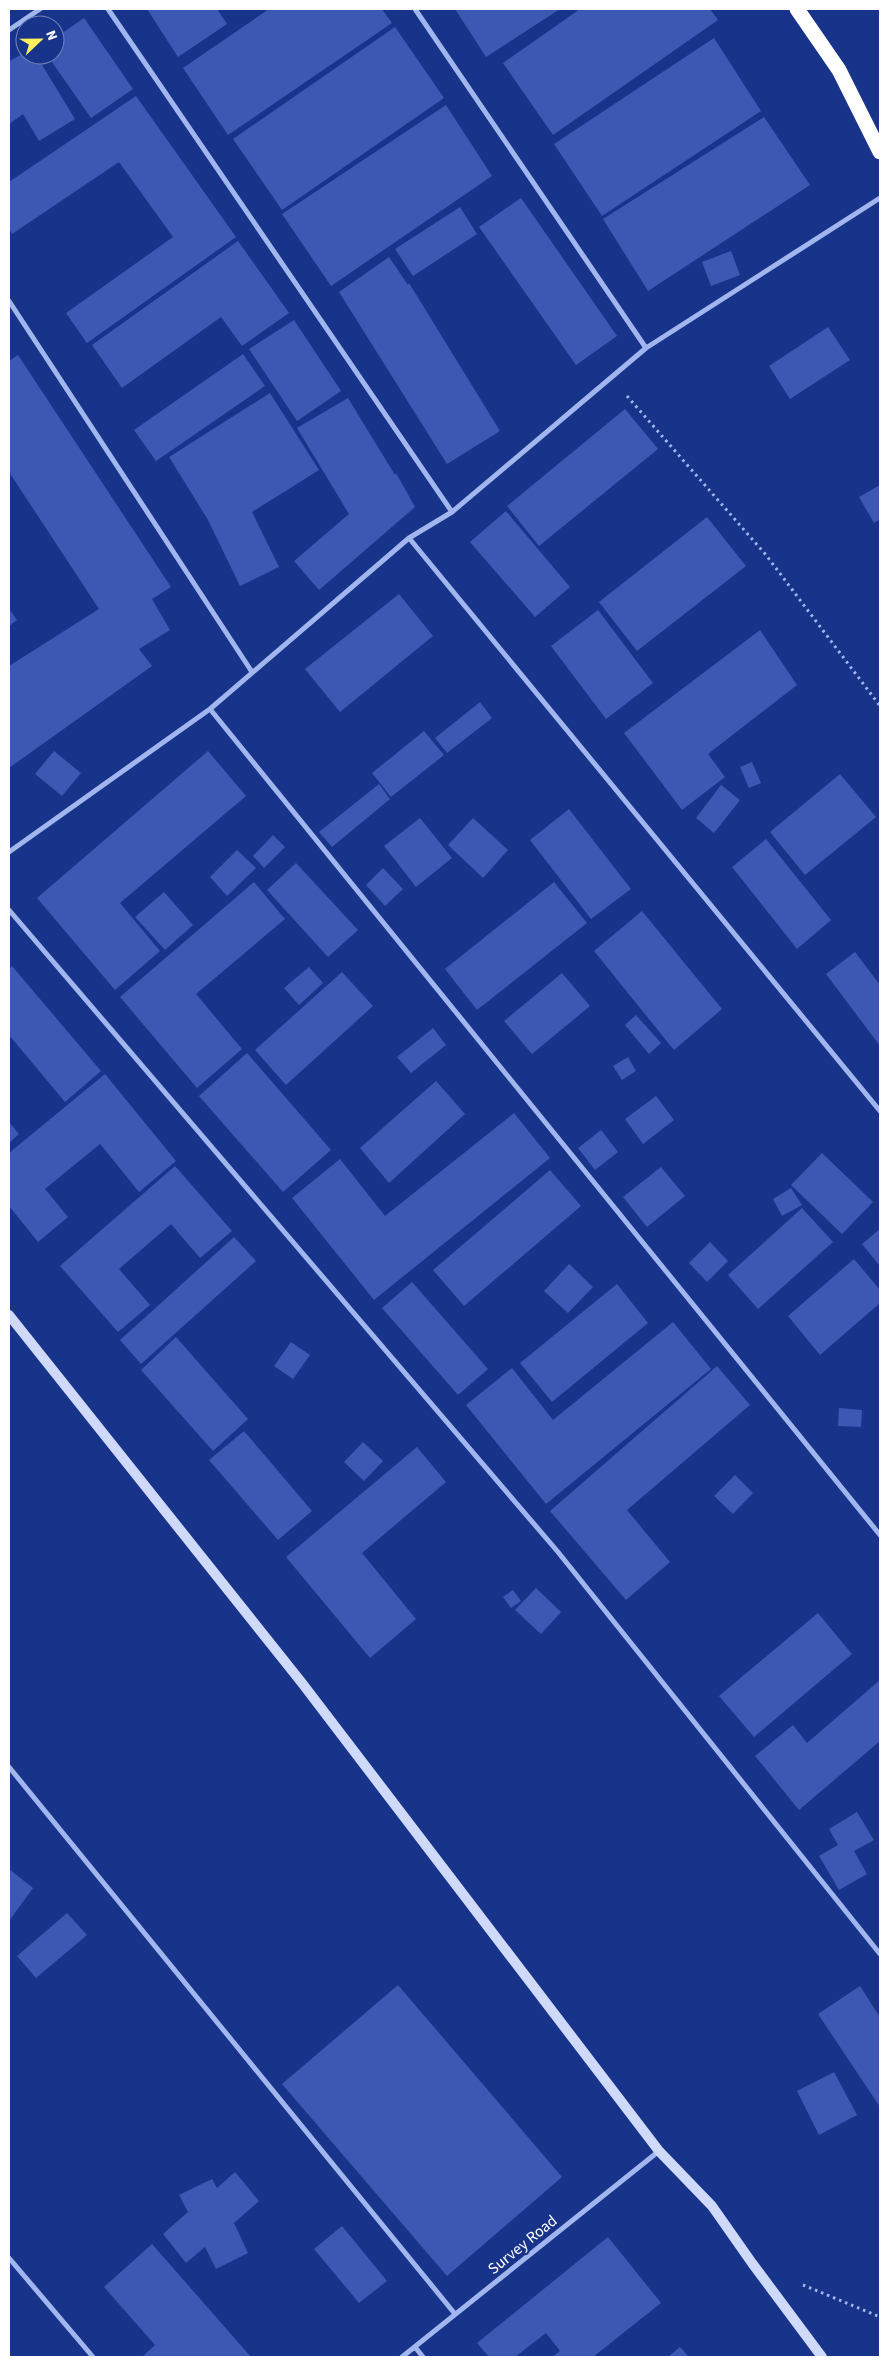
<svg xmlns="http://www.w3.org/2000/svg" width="889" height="2366" font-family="'Source Sans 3',sans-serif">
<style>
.building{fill:#3c58b2}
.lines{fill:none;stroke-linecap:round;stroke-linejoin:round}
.path{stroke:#a1b5ee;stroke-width:3;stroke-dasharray:2.5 4;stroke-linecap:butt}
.street{stroke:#a1b5ee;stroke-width:5}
.secondary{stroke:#cfd9fa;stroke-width:10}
.highway{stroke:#fff;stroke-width:15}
.labels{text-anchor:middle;stroke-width:4.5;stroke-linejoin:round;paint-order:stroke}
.street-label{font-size:16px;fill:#fff;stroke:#18338a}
</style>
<rect width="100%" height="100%" fill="#18338a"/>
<path class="building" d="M 147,9 L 217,9 L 227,24 L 178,57 Z
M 269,9 L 382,9 L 392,23 L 228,135 L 183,68 Z
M 455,9 L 560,9 L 486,57 Z
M 580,9 L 710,9 L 718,20 L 553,135 L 503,63 Z
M 84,18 L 133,89 L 91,118 L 47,55 L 55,55 L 55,38 Z
M 395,27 L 444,98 L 282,210 L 233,139 Z
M 714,38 L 761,111 L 602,216 L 554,144 Z
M 25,53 L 25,55 L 36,55 L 75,119 L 39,141 L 23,114 L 9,124 L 9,61 Z
M 136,96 L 236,237 L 87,343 L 66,313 L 173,237 L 119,162 L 12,234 L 9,229 L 9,182 Z
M 446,105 L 492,176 L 331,286 L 282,214 Z
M 764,117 L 810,185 L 648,291 L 603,219 Z
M 521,198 L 617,336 L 576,365 L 479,227 Z
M 460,207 L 477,234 L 413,276 L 395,249 Z
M 238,241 L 289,313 L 242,346 L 221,317 L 122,388 L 92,345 Z
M 731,251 L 740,275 L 711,286 L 702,262 Z
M 389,257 L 408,285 L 409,283 L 500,431 L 447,464 L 339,292 Z
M 294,320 L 341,391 L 297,421 L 249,349 Z
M 828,327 L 850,360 L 790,399 L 769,366 Z
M 243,354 L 265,386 L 156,461 L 134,430 Z
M 18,355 L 171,587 L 152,599 L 170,630 L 139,649 L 152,666 L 9,768 L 9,666 L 99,609 L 9,472 L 9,361 Z
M 270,393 L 319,470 L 252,512 L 279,567 L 240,586 L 208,520 L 169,457 Z
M 348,398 L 395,475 L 396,473 L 415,507 L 319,590 L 294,561 L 349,514 L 297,428 Z
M 625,409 L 658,449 L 539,546 L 507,506 Z
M 880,485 L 880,519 L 874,523 L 859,497 Z
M 506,511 L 570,587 L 535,617 L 470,542 Z
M 707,517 L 746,566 L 637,651 L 599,602 Z
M 399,594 L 433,636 L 340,712 L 305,669 Z
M 9,609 L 17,620 L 9,626 Z
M 598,610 L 653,683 L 606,719 L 551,646 Z
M 760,630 L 797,685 L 708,754 L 725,777 L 682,810 L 624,733 Z
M 480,702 L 492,718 L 447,753 L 435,738 Z
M 424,731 L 444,755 L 391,797 L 372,773 Z
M 54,751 L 81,773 L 62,796 L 35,774 Z
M 208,751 L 246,796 L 120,903 L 160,951 L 115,990 L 37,898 Z
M 752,762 L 761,783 L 749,788 L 740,767 Z
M 840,774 L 876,817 L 805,875 L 770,832 Z
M 379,784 L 390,799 L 332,847 L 319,832 Z
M 721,785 L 740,800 L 714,833 L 696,818 Z
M 569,809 L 631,889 L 591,919 L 530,840 Z
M 420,818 L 452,858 L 416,887 L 384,846 Z
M 473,818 L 508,850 L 483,878 L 448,845 Z
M 273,835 L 285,847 L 264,868 L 253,856 Z
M 766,839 L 831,920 L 797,949 L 732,867 Z
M 237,850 L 256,868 L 227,896 L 210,877 Z
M 296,863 L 358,930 L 328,957 L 267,890 Z
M 383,868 L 403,889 L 385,906 L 366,885 Z
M 254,882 L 285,919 L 196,994 L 242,1049 L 197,1088 L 120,997 Z
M 554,882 L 587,923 L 477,1010 L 445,969 Z
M 164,892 L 193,925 L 165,950 L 135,917 Z
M 642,911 L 722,1009 L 674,1050 L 594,951 Z
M 855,952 L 880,985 L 880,1046 L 826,974 Z
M 12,966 L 101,1071 L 65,1102 L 9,1035 L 9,969 Z
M 309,967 L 323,983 L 299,1005 L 284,988 Z
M 342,972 L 373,1006 L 286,1085 L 255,1050 Z
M 562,973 L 590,1006 L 532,1054 L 504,1021 Z
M 636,1015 L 661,1043 L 649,1054 L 625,1025 Z
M 433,1028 L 446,1045 L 411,1073 L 397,1057 Z
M 247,1053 L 331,1150 L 283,1192 L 199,1096 Z
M 628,1057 L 636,1071 L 622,1080 L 613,1066 Z
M 105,1074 L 176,1161 L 139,1192 L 100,1144 L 45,1189 L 68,1217 L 38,1242 L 9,1206 L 9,1153 Z
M 436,1081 L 465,1114 L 389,1183 L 360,1148 Z
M 656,1096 L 674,1120 L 643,1144 L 625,1119 Z
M 514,1113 L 550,1158 L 374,1300 L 292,1198 L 340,1159 L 385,1216 Z
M 9,1122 L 19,1134 L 9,1143 Z
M 601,1130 L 618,1152 L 595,1170 L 578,1148 Z
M 822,1153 L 873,1202 L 842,1234 L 791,1185 Z
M 175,1166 L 232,1231 L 200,1258 L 171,1224 L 119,1269 L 150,1305 L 118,1332 L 60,1266 Z
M 661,1167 L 685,1196 L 647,1227 L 623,1197 Z
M 550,1170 L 581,1206 L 464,1306 L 433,1270 Z
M 791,1188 L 802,1205 L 782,1216 L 773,1199 Z
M 802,1208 L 833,1242 L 758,1309 L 728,1275 Z
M 880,1229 L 880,1266 L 862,1244 Z
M 234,1237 L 256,1261 L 141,1364 L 120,1340 Z
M 710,1242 L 728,1261 L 707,1282 L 689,1263 Z
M 854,1259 L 880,1290 L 880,1303 L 820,1355 L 788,1316 Z
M 569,1264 L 593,1287 L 568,1313 L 544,1291 Z
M 412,1282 L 488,1369 L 458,1395 L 382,1308 Z
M 617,1284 L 648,1323 L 552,1402 L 520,1363 Z
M 673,1322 L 711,1369 L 546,1504 L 466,1405 L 512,1368 L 553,1420 Z
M 176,1337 L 248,1419 L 213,1451 L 141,1370 Z
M 291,1342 L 310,1355 L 293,1379 L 274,1366 Z
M 717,1366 L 750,1405 L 627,1510 L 670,1562 L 626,1600 L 550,1511 Z
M 839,1408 L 862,1410 L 861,1427 L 838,1426 Z
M 244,1431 L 312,1511 L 278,1540 L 209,1460 Z
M 363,1442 L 383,1461 L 364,1481 L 344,1462 Z
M 417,1447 L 446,1482 L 362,1553 L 416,1619 L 370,1658 L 286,1557 Z
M 735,1475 L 753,1493 L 733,1514 L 714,1496 Z
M 536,1588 L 561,1612 L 541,1634 L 515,1610 Z
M 513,1590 L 521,1601 L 511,1608 L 503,1597 Z
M 818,1613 L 852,1654 L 754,1737 L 719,1696 Z
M 880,1680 L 880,1741 L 799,1810 L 755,1756 L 793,1725 L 807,1743 Z
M 857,1812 L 874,1840 L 854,1851 L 867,1874 L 839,1890 L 819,1856 L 838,1845 L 829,1829 Z
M 9,1869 L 33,1888 L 9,1921 Z
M 67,1913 L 87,1935 L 36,1978 L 17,1956 Z
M 398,1985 L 562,2177 L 447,2276 L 282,2084 Z
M 860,1986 L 880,2017 L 880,2107 L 818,2014 Z
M 834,2072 L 857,2115 L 819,2135 L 797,2091 Z
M 235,2172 L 259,2201 L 234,2223 L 248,2253 L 216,2269 L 205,2247 L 186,2263 L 163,2234 L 188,2212 L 179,2195 L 212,2179 L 217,2188 Z
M 342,2226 L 387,2281 L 359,2303 L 314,2249 Z
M 608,2237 L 661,2303 L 593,2357 L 552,2357 L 560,2351 L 546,2333 L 515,2357 L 489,2357 L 477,2343 Z
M 152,2244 L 251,2357 L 142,2357 L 155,2345 L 104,2287 Z
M 680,2347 L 689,2357 L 668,2357 Z"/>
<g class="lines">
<path class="path" d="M 627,396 L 766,555 L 880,706
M 803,2285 L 880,2317"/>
<path class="street" d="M 108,9 L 452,512
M 415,9 L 646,348
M 9,30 L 40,9
M 9,301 L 252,672
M 409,538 L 880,1111
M 210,709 L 880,1535
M 9,852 L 210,709 L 409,538 L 452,512 L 646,348 L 880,198
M 9,910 L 558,1552 L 880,1954
M 9,1767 L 455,2314
M 9,2258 L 93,2357
M 415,2347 L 423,2357
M 402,2357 L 659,2151"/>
<path class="secondary" d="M 9,1315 L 302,1683 L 659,2151 L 712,2206 L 752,2263 L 822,2357"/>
<path class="highway" d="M 797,9 L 839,70 L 880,152"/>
</g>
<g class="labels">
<g class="street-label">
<text transform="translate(522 2244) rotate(-39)" y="6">Survey Road</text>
</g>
</g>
<rect width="889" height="2366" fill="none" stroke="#ffffff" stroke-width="20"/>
<g transform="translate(40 40) rotate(68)"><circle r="24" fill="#18338a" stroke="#7485b9"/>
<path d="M0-4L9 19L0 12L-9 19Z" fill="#fff15e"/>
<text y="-8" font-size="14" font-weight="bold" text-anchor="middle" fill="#ffffff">N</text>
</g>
</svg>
